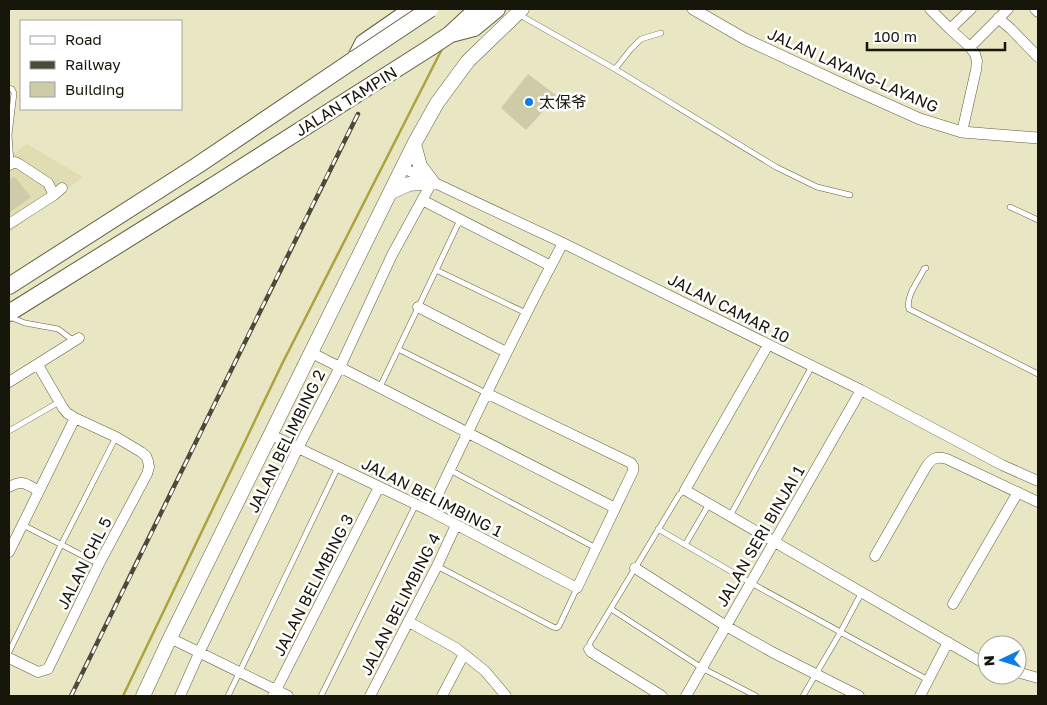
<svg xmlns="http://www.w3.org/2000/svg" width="1047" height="705" font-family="'Golos Text','Noto Sans SC',sans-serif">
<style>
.built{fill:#e0ddb2}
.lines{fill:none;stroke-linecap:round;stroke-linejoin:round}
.stream{stroke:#ada33d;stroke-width:2.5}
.building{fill:#cecba9}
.service-casing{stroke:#625f41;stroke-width:6}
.minor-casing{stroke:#625f41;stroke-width:11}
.tertiary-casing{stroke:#625f41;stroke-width:12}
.secondary-casing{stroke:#625f41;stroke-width:15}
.trunk-casing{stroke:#625f41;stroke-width:18}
.service{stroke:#fff;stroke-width:5}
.minor{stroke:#fff;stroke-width:10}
.tertiary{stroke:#fff;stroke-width:11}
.secondary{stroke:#fff;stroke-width:14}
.trunk{stroke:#fff;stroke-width:16}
.rail-casing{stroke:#4c4b39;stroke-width:4.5}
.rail{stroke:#fff;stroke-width:2.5;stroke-dasharray:8;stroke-linecap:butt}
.trunk-bridge-casing{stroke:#625f41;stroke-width:18;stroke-linecap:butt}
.trunk-bridge{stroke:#fff;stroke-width:16}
.poi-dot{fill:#0b7de4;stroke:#fff;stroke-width:2}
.labels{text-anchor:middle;stroke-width:5;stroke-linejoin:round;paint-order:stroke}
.street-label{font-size:16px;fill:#17160a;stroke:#fff}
.poi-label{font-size:16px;fill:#17160a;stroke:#fff;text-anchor:start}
</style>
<rect width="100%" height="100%" fill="#e8e6c3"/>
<path class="built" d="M 27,144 L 83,177 L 9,233 L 9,157 Z"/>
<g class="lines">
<path class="stream" d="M 123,696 L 282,364 L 442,49"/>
</g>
<path class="building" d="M 528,74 L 557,96 L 526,130 L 501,108 Z
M 14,176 L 31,197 L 9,213 L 9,180 Z"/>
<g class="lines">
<g class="service-casing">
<path id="service" d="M 518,14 L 615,69 L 776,167 L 817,187 L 850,195
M 615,69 L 631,49 L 641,39 L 661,33
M 9,88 L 12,89 L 14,93 L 9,135 L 11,163
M 1010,207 L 1038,220
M 926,268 L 924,269 C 919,280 905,297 909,309 L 1038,374
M 436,270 L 526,313
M 9,316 L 15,319 L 25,323 L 58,329 L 74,341
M 398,349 L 486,393
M 380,387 L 460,220
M 9,431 L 59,402
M 450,470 L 596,548
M 730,516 L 812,366
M 23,525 L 99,564
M 658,529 L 751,583 L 928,680
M 685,545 L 709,504
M 437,566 L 553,627 L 556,628 L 559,626 L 577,588
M 611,609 L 702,668 L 756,696
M 589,649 L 590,643 L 679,495 L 685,490
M 9,652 L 61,545 L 116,437
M 228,696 L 338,467
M 321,696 L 416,504
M 803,696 L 840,633 L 862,592"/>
</g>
<g class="minor-casing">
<path id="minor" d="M 930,9 L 950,29 L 970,47 L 975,54 L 977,61 L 976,70 L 962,132
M 1035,9 L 1038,12
M 998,18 L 1011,29 L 1038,57
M 950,29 L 971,9
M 970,47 L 1008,9
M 9,165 L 15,162 L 19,164 L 48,183 L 54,195
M 403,168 L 563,243 L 668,295 L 861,390 L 1002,465 L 1038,481
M 422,200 L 551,266
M 9,224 L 54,195 L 62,188
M 418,307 L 506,352
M 768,345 L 685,490 L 987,665
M 312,353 L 615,508
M 9,382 L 79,338
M 271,435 L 430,511 L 577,588 L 633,471 L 633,466 L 631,463 L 486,393
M 9,487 C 23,479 26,484 39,491
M 430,511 C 473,421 516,331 563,243
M 9,552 L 75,418
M 875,556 L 926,467 C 932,458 936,456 947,459 L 1038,502
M 635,568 L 726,626 L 772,652 L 859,696
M 953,604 L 1018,492
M 409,622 L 456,648 L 485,671 L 506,696
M 170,638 L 288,696
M 589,649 L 591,652 L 662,696
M 9,658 L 38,672 L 48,669 L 99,564 L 147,474 L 149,467 L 148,461 L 146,456 L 141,452 L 116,437 L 75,418 L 67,413 L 63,408 L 38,365
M 1017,672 L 1038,678
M 180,696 L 200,651 L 298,448 L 340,367 L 392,255 L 432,182
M 273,696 L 379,487
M 370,696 L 437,566 L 456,525
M 442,696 L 464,654
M 686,696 L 861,390
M 920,696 L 948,642"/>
</g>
<g class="tertiary-casing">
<path id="tertiary" d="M 693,9 L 745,39 L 844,85 L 920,119 L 962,132 L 1038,138"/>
</g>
<g class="secondary-casing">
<path id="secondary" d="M 414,144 L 420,166 L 432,182
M 391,192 L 409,184 L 432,182
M 143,696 L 170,638 L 414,144 L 437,103 L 468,61 L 522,9"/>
</g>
<g class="trunk-casing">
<path id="trunk" d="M 451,34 L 474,28 L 497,9
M 431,47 L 449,35 L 477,9
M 9,286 L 198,165 L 355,59 L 363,43 L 412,9
M 9,313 L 211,187"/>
</g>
<use href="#service" class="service"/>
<use href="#minor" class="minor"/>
<use href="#tertiary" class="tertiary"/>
<use href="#secondary" class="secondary"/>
<use href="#trunk" class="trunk"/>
<g class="rail-casing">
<path id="rail" d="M 71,696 C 167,503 261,307 358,114"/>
</g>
<use href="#rail" class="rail"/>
<g class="trunk-bridge-casing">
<path id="trunk-bridge" d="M 355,59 L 430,9
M 211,187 L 431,47"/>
</g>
<use href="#trunk-bridge" class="trunk-bridge"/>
</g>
<circle class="poi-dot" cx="529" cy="102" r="5"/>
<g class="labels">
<g class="street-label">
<text transform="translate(853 70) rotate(24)" y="6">JALAN LAYANG-LAYANG</text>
<text transform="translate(346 101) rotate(-32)" y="6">JALAN TAMPIN</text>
<text transform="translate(729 308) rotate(27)" y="6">JALAN CAMAR 10</text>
<text transform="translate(286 441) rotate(-64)" y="6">JALAN BELIMBING 2</text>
<text transform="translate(432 497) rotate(27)" y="6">JALAN BELIMBING 1</text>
<text transform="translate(760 536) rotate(-60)" y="6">JALAN SERI BINJAI 1</text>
<text transform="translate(84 563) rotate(-63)" y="6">JALAN CHL 5</text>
<text transform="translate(313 585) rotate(-63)" y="6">JALAN BELIMBING 3</text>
<text transform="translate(400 604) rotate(-63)" y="6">JALAN BELIMBING 4</text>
</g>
<g class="poi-label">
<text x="539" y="108">太保爷</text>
</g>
</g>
<rect width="1047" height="705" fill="none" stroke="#17160a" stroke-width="20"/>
<rect x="20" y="20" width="162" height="90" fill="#ffffff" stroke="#a2a29d"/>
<rect x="30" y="36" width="25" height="8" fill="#ffffff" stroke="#a2a29d"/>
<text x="65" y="45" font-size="15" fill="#17160a">Road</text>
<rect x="30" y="61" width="25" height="8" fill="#4c4b39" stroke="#a2a29d"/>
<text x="65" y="70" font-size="15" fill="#17160a">Railway</text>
<rect x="30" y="82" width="25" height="15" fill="#cecba9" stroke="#a2a29d"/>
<text x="65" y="95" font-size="15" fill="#17160a">Building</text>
<g transform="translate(1002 660) rotate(266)"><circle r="24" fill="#ffffff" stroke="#a2a29d"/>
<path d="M0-4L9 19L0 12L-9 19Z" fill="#0b7de4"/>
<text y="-8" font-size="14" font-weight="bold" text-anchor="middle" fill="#17160a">N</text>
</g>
<path d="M867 42v8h138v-8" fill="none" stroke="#17160a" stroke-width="2.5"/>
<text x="874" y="42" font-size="15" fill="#17160a" stroke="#ffffff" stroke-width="4" paint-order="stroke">100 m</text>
</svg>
